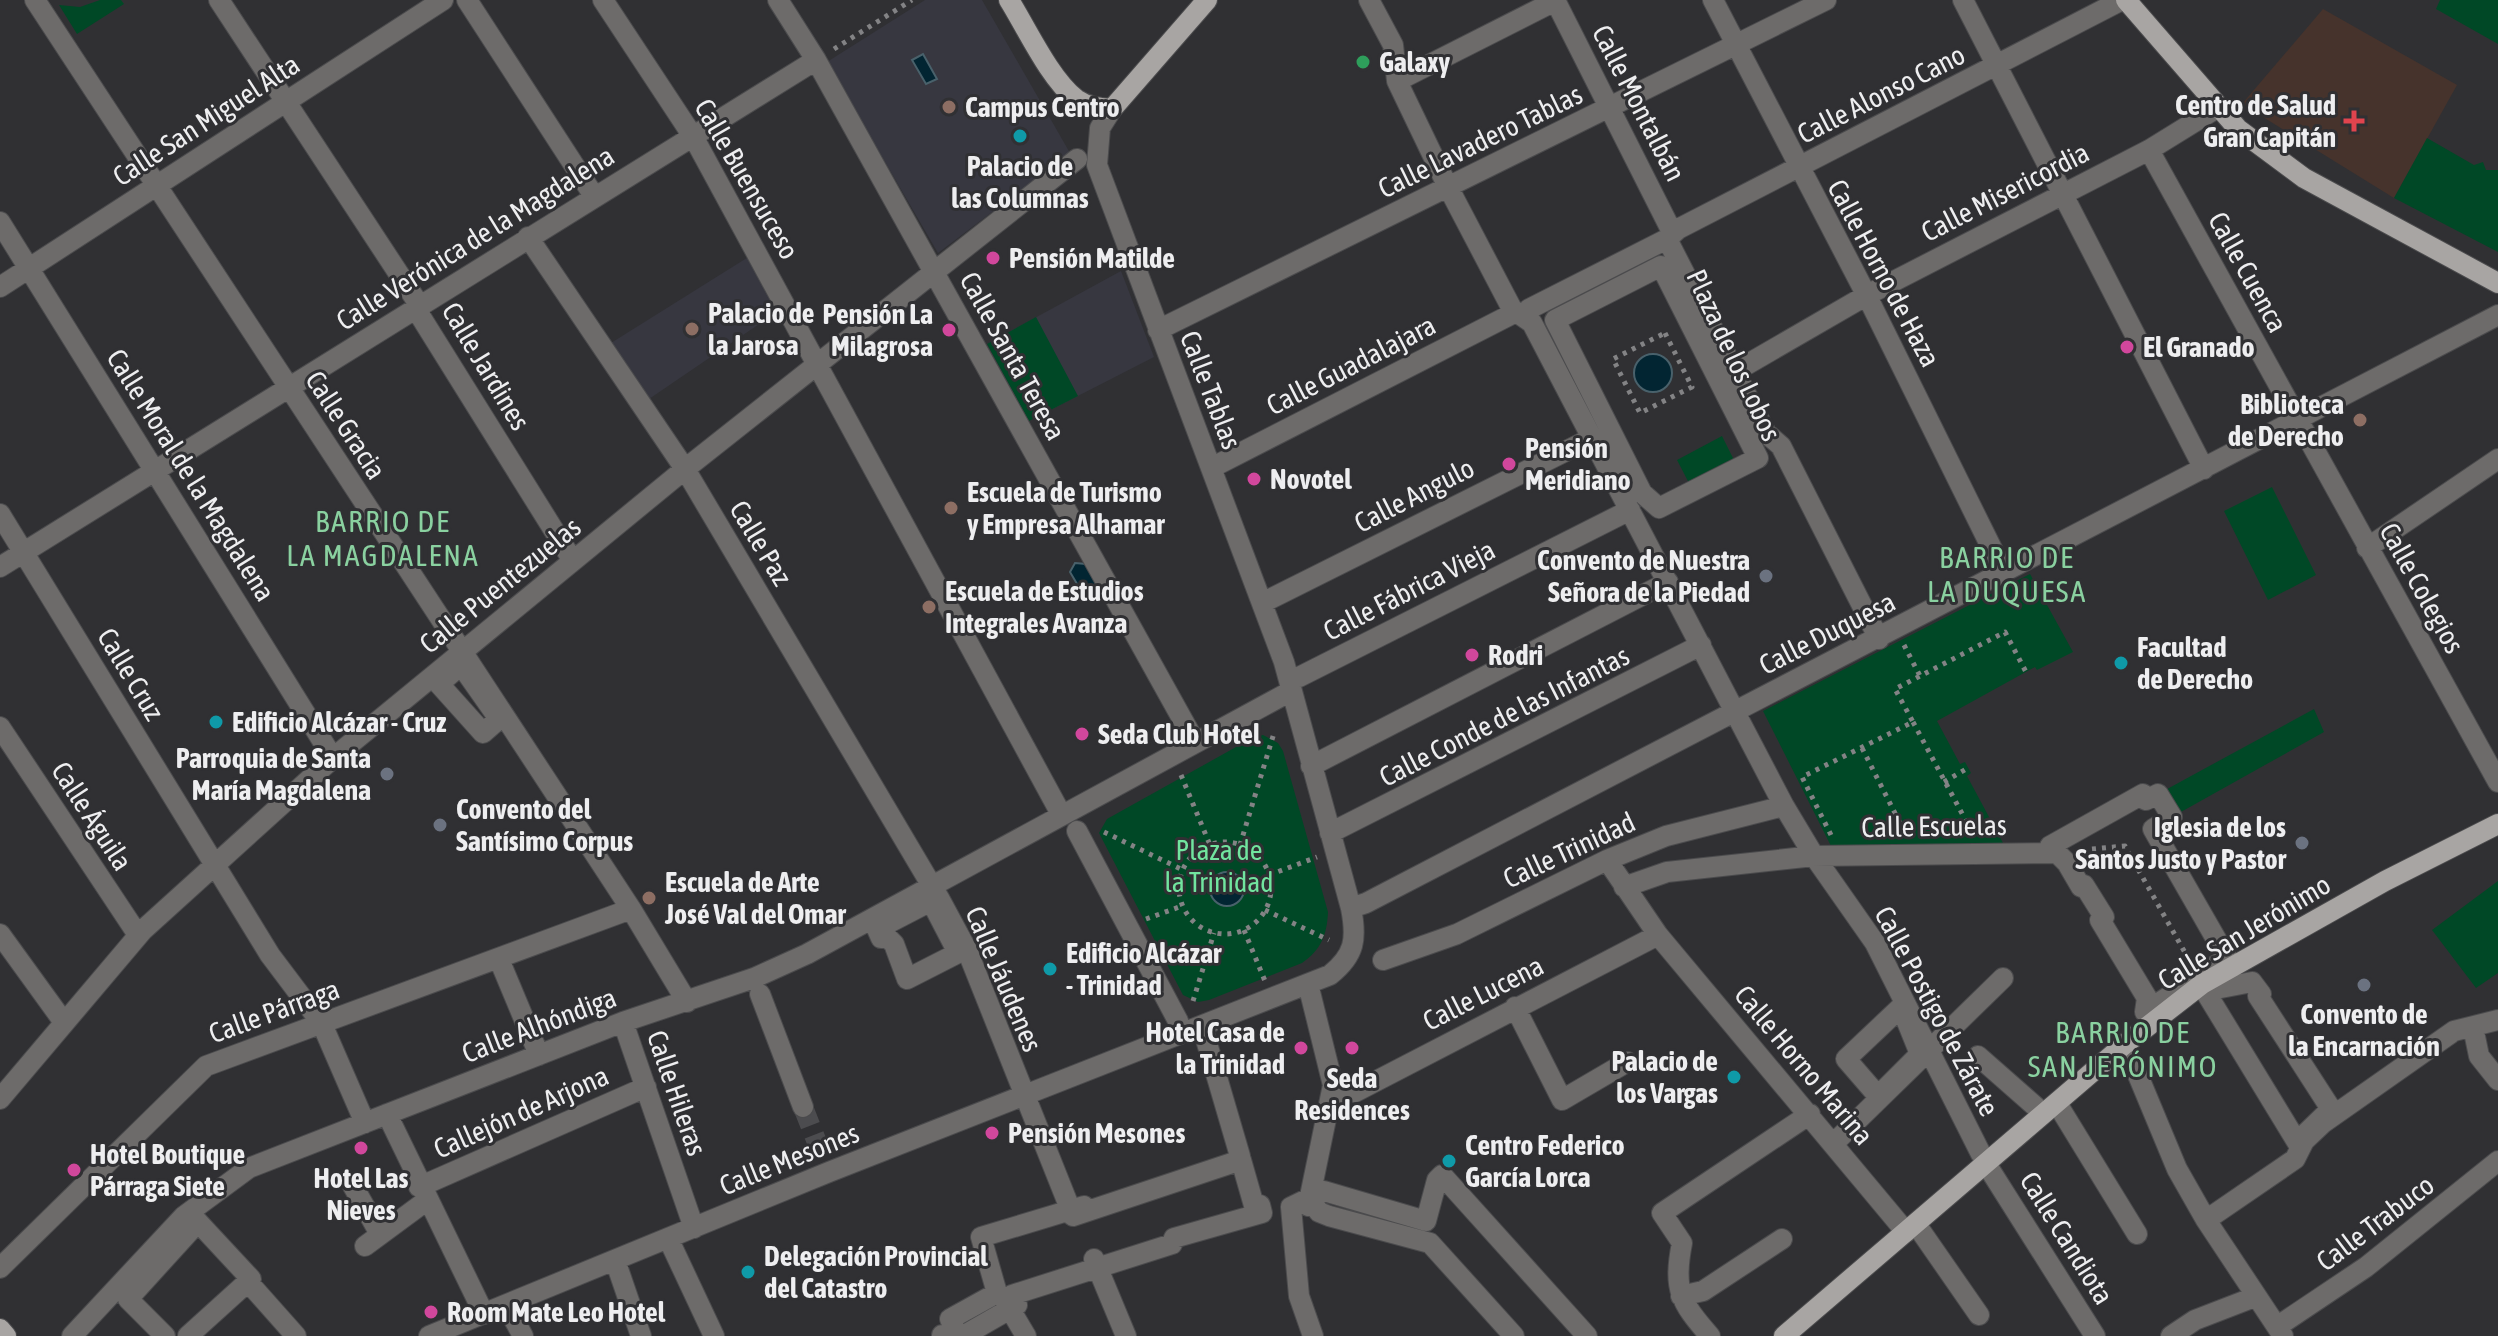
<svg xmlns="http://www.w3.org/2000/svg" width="2498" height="1336" font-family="'Asap Condensed',sans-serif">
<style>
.built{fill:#373740}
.medical{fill:#46332c}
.green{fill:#004826}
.water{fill:#022532;stroke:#49616b;stroke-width:2}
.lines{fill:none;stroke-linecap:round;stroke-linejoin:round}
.minor-tunnel{stroke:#4c4c4f;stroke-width:20;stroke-dasharray:20 10;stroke-linecap:butt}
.minor-casing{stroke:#4b4b4d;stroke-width:22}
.major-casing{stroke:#4b4b4d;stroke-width:22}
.path{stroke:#838385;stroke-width:5;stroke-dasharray:4 6;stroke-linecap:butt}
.minor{stroke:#6d6b6a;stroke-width:20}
.major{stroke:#a8a5a3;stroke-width:20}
.leisure-dot{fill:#2e9e5b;stroke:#303033;stroke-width:3}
.education-dot{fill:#8d6e63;stroke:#303033;stroke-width:3}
.health-dot{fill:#e0444e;stroke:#303033;stroke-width:3}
.culture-dot{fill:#0f9aa8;stroke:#303033;stroke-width:3}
.hotel-dot{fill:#d1479c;stroke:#303033;stroke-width:3}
.worship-dot{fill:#6b7280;stroke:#303033;stroke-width:3}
.labels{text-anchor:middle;stroke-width:6;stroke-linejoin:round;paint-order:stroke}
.poi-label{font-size:28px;font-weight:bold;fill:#eeeef0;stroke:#303033;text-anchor:start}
.street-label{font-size:28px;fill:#eeeef0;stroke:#303033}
.park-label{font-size:28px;fill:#71e59f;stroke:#303033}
.neighbourhood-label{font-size:30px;letter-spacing:2px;fill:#8ad1a0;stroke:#303033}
</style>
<rect width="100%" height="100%" fill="#303033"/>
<path class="built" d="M 925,0 L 982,0 L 1070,153 L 938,253 L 827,62 Z
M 750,256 L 780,310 L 649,399 L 611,343 Z
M 1121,271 L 1154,357 L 1029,421 L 987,344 Z"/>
<path class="medical" d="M 2323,9 L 2457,85 L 2394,198 L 2242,104 Z"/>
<path class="green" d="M 100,0 L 121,0 L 124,4 L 77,34 L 59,5 L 80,7 Z
M 2440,0 L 2498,0 L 2498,44 L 2436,9 Z
M 2427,138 L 2474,165 L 2483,162 L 2486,170 L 2498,170 L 2498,252 L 2394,198 Z
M 1036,317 L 1078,396 L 1029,421 L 987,344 Z
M 1722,436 L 1735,462 L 1690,485 L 1677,460 Z
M 2272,487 L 2316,575 L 2268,600 L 2224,511 Z
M 2030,574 L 2073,652 L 2037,670 L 2035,667 L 1937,721 L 1960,764 L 1965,762 L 1971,773 L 1967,776 L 2003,843 L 1832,848 L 1763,711 Z
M 2314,709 L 2324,732 L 2172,817 L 2158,794 Z
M 1263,735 L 1278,743 L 1283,751 L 1328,912 C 1327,935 1321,950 1302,963 L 1209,1000 L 1198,1002 L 1183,995 L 1099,833 L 1107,819 L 1254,737 Z
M 2498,881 L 2498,973 L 2476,988 L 2432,930 Z"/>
<path class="water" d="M 923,54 L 937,79 L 926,84 L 912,60 Z
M1634 373a19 19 0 1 1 38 0a19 19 0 1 1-38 0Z
M 1075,563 L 1086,564 L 1097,585 L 1083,594 L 1070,572 Z
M1210 889a17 17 0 1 1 34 0a17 17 0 1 1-34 0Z"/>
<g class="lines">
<path class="minor-tunnel" d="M 803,1107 L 824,1160"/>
<g class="minor-casing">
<path id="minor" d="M 35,0 L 631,909 L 687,1002
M 219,0 L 416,300 L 419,314 L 573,561
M 467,0 L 594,196
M 603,0 L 694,138 L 1061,814
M 778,0 L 816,60 L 1195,742
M 1369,0 L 1393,45 L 1397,81 L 1446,183 L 1512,309 L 1532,323 L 1784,806 L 1814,856 L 1875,943 L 1981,1154
M 1555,0 L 1672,232
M 1713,0 L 1869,300 L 2004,573
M 1963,0 L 2204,469
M 1397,81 L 1555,1
M 2149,150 L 2498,782
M 0,222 L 333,758
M 528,237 L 685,469 L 939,898 L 967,950 L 1073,1216 L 1241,1160 L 1255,1209
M 1667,239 L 1766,433 L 1781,446 L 1879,639
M 1661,266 L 1758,458 L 1659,508 L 1642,493 L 1555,320 Z
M 0,287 L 443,0
M 1525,317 L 1529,309 L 1667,239 L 1678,229 L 2122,0
M 1158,330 L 1826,0
M 1734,372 L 1867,295 L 2149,150 L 2217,108
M 1211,468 L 1516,312
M 0,514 L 270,955 L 322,1024 L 365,1123
M 2367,548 L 2498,459
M 0,567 L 816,60
M 1262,603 L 1592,438
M 461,665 L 499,719 L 483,733 L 439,684 Z
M 1299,677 L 1630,510
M 0,727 L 138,935
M 1311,766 L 1668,582
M 2143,794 L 2146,800 L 2158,794 L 2172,817 L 2153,829 L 2227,958 L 2145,1012 L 2147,998 L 2100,920 L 2104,917 L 2084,885 L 2081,887 L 2067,863 L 2050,846 Z
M 1077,831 L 1178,1021
M 1330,833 L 1701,645
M 1607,860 L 1658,935 L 1906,1232
M 1624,887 L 1667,872 L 1814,856 L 2054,853
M 931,901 L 958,953 L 907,979 L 894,944 L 888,938 L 881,938 L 877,929 Z
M 1351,908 L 1366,903 L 2498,315
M 0,934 L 63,1021
M 1383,960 L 1457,934 L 1607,860 L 1666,836 L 1784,806
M 501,964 L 539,1055
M 2252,982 L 2261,994 L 2258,996 L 2331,1109 L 2297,1142 L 2205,991 Z
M 1308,984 L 1333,1085 L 1308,1206
M 760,994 L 803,1107
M 1515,1007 L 1562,1100 L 1627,1062
M 1901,1007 L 1920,1054 L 1878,1096 L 1846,1059 Z
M 623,1022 L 694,1228
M 2473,1027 L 2479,1056 L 2498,1080
M 1204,1033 L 1240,1156
M 2125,1044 L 2177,1169 L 2206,1220 L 2283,1336
M 1978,1056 L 2036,1107
M 1333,1094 L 1355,1092 L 1658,935
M 0,1099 L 143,930 L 333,758 L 685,469 L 1077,159
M 2061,1110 L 2137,1234
M 387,1114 L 484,1314
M 1834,1143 L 2003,978
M 1990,1170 L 2095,1336
M 353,1186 L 380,1234
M 419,1187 L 646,1087
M 1310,1199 L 1319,1212 L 1329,1216 L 1430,1243 L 1514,1336
M 2209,1218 L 2295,1159 L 2304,1141 L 2323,1123 L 2454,1031 L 2498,1020
M 1920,1230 L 1979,1315
M 668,1238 L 714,1336
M 365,1246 L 426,1201
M 1094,1259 L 1126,1336
M 615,1260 L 641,1336
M 0,1268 L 206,1066 L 631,909
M 248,1282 L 296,1336
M 1681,1296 L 1703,1291 L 1782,1239
M 1004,1299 L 1026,1336
M 506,1305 L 523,1336
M 2281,1324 L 2366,1267 L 2498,1161
M 942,1335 L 942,1336
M 72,1336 L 184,1216 L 249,1168 L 623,1022 L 754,978 L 807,954 L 1291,691
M 165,1336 L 128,1299 L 198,1222 L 251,1279 L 188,1336
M 429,1336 L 829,1172 L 1330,975 C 1355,955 1357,939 1351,908 L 1284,662 L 1097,165 L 1100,128 L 1112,109
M 958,1336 L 950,1319 L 997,1293 L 981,1237 L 1084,1206
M 963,1336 L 1017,1305 L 1012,1295 L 1172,1244 L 1174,1238 L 1262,1213 L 1260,1205
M 1313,1336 L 1299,1296 L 1291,1207 L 1324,1191 L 1426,1221 L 1437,1180 L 1442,1175 L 1587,1336
M 1710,1336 C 1680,1302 1673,1289 1682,1243 L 1662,1213 L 1810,1114
M 2171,1336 L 2195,1320 L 2252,1298"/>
</g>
<g class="major-casing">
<path id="major" d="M 1009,0 C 1027,29 1050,79 1076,99 C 1087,107 1100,108 1112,109 L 1207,0
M 2126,0 L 2238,129 L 2304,178 L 2498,283
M 0,1329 L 6,1336
M 1784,1336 L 2125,1044 L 2202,984 L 2385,881 L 2498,824"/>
</g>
<path class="path" d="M 834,49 L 912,0
M 1665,333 L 1692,387 L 1640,413 L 1613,359 Z
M 1904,645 L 1920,676
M 1913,722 L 1973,834
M 1862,748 L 1905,833
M 1181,775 L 1210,845
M 1944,782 L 1968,768
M 1104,832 L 1183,870
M 1831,835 L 1802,777 L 1913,722 L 1895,689 L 2005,632 L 2026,672
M1179 888a46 46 0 1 1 92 0a46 46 0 1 1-92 0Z
M 1240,845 L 1274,733
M 2092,849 L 2125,846 L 2188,958
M 1269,875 L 1317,857
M 1265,910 L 1329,940
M 1146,919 L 1182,906
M 1244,930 L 1265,981
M 1193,1001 L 1214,933"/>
<use href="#minor" class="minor"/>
<use href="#major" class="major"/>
</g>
<circle class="leisure-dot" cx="1363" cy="62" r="8"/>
<g class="education-dot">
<circle cx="949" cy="107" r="8"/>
<circle cx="692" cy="329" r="8"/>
<circle cx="2360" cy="420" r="8"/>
<circle cx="951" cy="508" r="8"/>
<circle cx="929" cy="607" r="8"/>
<circle cx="649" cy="898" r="8"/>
</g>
<path class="health-dot" d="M2350 109h8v8h8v8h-8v8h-8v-8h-8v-8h8z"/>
<g class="culture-dot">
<circle cx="1020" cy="136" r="8"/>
<circle cx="2121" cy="663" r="8"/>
<circle cx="216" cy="722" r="8"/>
<circle cx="1050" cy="969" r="8"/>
<circle cx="1734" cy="1077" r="8"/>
<circle cx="1449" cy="1161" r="8"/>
<circle cx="748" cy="1272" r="8"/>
</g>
<g class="hotel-dot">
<circle cx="993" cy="258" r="8"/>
<circle cx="949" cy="330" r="8"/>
<circle cx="2127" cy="347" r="8"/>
<circle cx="1509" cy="464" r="8"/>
<circle cx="1254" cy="479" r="8"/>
<circle cx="1472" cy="655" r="8"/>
<circle cx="1082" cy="734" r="8"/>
<circle cx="1301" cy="1048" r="8"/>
<circle cx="1352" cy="1048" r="8"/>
<circle cx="992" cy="1133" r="8"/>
<circle cx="361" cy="1148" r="8"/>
<circle cx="74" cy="1170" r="8"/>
<circle cx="431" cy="1312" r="8"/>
</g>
<g class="worship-dot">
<circle cx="1766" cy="576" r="8"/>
<circle cx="387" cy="774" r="8"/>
<circle cx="440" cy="825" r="8"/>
<circle cx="2302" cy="843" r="8"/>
<circle cx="2364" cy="985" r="8"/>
</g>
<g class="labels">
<g class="poi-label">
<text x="1379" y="72">Galaxy</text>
<text x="2336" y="115" text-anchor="end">Centro de Salud<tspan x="2336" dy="32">Gran Capitán</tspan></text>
<text x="965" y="117">Campus Centro</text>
<text x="1020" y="176" text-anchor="middle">Palacio de<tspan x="1020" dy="32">las Columnas</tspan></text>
<text x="1009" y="268">Pensión Matilde</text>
<text x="708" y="323">Palacio de<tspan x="708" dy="32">la Jarosa</tspan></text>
<text x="933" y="324" text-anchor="end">Pensión La<tspan x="933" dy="32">Milagrosa</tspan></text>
<text x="2143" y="357">El Granado</text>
<text x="2344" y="414" text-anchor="end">Biblioteca<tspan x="2344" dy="32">de Derecho</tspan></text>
<text x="1525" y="458">Pensión<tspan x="1525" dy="32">Meridiano</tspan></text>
<text x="1270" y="489">Novotel</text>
<text x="967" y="502">Escuela de Turismo<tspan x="967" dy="32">y Empresa Alhamar</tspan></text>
<text x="1750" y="570" text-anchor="end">Convento de Nuestra<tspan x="1750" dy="32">Señora de la Piedad</tspan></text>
<text x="945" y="601">Escuela de Estudios<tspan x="945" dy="32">Integrales Avanza</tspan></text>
<text x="2137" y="657">Facultad<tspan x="2137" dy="32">de Derecho</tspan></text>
<text x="1488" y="665">Rodri</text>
<text x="232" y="732">Edificio Alcázar - Cruz</text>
<text x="1098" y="744">Seda Club Hotel</text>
<text x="371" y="768" text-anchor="end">Parroquia de Santa<tspan x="371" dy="32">María Magdalena</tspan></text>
<text x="456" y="819">Convento del<tspan x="456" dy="32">Santísimo Corpus</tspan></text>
<text x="2286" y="837" text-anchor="end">Iglesia de los<tspan x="2286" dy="32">Santos Justo y Pastor</tspan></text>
<text x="665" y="892">Escuela de Arte<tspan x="665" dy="32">José Val del Omar</tspan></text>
<text x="1066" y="963">Edificio Alcázar<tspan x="1066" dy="32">- Trinidad</tspan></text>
<text x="2364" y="1024" text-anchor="middle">Convento de<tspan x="2364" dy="32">la Encarnación</tspan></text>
<text x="1285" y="1042" text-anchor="end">Hotel Casa de<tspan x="1285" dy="32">la Trinidad</tspan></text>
<text x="1718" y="1071" text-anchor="end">Palacio de<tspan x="1718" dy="32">los Vargas</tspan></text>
<text x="1352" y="1088" text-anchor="middle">Seda<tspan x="1352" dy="32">Residences</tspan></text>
<text x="1008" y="1143">Pensión Mesones</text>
<text x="1465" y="1155">Centro Federico<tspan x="1465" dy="32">García Lorca</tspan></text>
<text x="90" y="1164">Hotel Boutique<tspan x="90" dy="32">Párraga Siete</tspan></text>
<text x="361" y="1188" text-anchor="middle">Hotel Las<tspan x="361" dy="32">Nieves</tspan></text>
<text x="764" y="1266">Delegación Provincial<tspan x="764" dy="32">del Catastro</tspan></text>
<text x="447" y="1322">Room Mate Leo Hotel</text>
</g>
<g class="street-label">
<text transform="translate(1881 94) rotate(-27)" y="10">Calle Alonso Cano</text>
<text transform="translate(1639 103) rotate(63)" y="10">Calle Montalbán</text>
<text transform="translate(206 120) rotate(-33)" y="10">Calle San Miguel Alta</text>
<text transform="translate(1480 141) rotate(-26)" y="10">Calle Lavadero Tablas</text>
<text transform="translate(747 179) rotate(60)" y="10">Calle Buensuceso</text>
<text transform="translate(2005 192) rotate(-27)" y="10">Calle Misericordia</text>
<text transform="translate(475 238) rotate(-32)" y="10">Calle Verónica de la Magdalena</text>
<text transform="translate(2248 272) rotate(61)" y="10">Calle Cuenca</text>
<text transform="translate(1884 273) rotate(62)" y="10">Calle Horno de Haza</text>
<text transform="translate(1734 355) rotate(65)" y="10">Plaza de los Lobos</text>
<text transform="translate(1013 356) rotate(61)" y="10">Calle Santa Teresa</text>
<text transform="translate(1351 365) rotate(-27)" y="10">Calle Guadalajara</text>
<text transform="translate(486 366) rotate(59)" y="10">Calle Jardines</text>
<text transform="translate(1211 390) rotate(69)" y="10">Calle Tablas</text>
<text transform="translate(346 425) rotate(57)" y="10">Calle Gracia</text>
<text transform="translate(191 475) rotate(58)" y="10">Calle Moral de la Magdalena</text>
<text transform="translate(1414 495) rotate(-27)" y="10">Calle Angulo</text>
<text transform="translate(761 543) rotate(59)" y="10">Calle Paz</text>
<text transform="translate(500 585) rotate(-39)" y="10">Calle Puentezuelas</text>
<text transform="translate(2422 588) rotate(61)" y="10">Calle Colegios</text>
<text transform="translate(1409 590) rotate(-27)" y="10">Calle Fábrica Vieja</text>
<text transform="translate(1827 633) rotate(-27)" y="10">Calle Duquesa</text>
<text transform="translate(131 674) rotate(59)" y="10">Calle Cruz</text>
<text transform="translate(1504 716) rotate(-27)" y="10">Calle Conde de las Infantas</text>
<text transform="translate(92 816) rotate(57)" y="10">Calle Águila</text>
<text transform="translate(1934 826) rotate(-1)" y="10">Calle Escuelas</text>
<text transform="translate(1569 850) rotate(-25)" y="10">Calle Trinidad</text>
<text transform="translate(2244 932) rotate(-31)" y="10">Calle San Jerónimo</text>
<text transform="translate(1004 979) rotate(67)" y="10">Calle Jáudenes</text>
<text transform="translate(1483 993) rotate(-27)" y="10">Calle Lucena</text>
<text transform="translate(274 1011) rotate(-20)" y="10">Calle Párraga</text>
<text transform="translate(1937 1011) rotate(62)" y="10">Calle Postigo de Zárate</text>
<text transform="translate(539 1025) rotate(-21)" y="10">Calle Alhóndiga</text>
<text transform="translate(1804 1065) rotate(50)" y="10">Calle Horno Marina</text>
<text transform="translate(677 1093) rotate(71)" y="10">Calle Hileras</text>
<text transform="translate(521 1112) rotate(-24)" y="10">Callejón de Arjona</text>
<text transform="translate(789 1159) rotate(-22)" y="10">Calle Mesones</text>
<text transform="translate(2375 1223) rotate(-37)" y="10">Calle Trabuco</text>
<text transform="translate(2067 1238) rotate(58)" y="10">Calle Candiota</text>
</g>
<g class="park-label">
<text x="1219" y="860">Plaza de<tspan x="1219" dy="32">la Trinidad</tspan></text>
</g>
<g class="neighbourhood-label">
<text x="383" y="532">BARRIO DE<tspan x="383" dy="34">LA MAGDALENA</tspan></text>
<text x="2007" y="568">BARRIO DE<tspan x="2007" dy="34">LA DUQUESA</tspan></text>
<text x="2123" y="1043">BARRIO DE<tspan x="2123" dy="34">SAN JERÓNIMO</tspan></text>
</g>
</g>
</svg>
